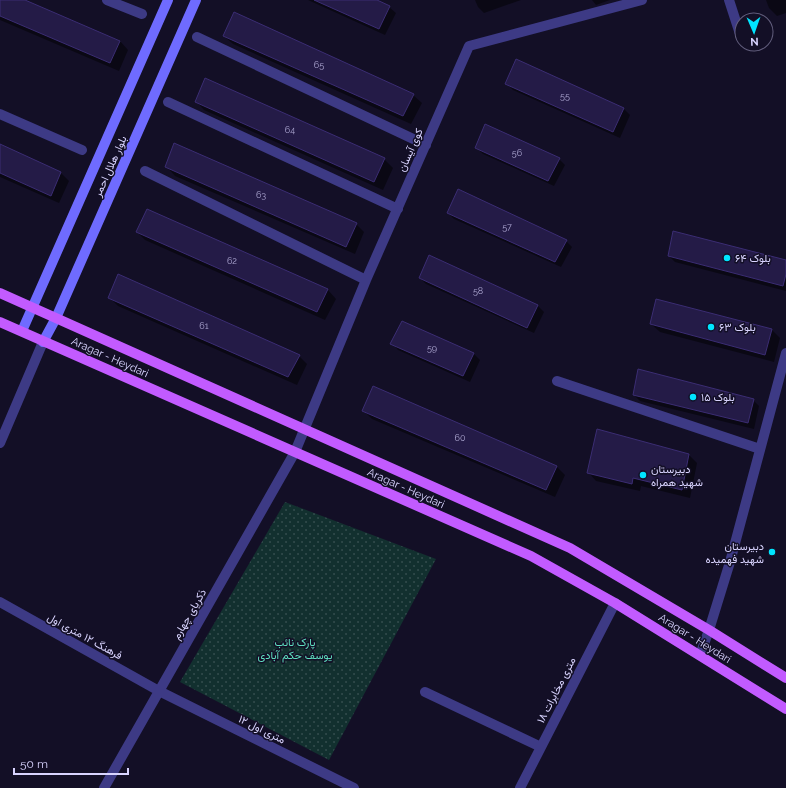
<svg xmlns="http://www.w3.org/2000/svg" width="786" height="788" font-family="Raleway,Vazirmatn,sans-serif">
<style>
.park{fill:url(#park-dots)}
.shadow{fill:#0007}
.building{fill:#241b47;stroke:#3b2d73}
.lines{fill:none;stroke-linecap:round;stroke-linejoin:round}
.minor{stroke:#3d3a85;stroke-width:10}
.secondary{stroke:#6f6bff;stroke-width:10}
.primary{stroke:#c25bff;stroke-width:10}
.poi-dot{fill:#00e5ff;stroke:#130f26;stroke-width:1.5}
.labels{text-anchor:middle;stroke-width:3;stroke-linejoin:round;paint-order:stroke}
.number-label{font-size:9px;fill:#aca6d1}
.street-label{font-size:11px;fill:#d9d4ff;stroke:#130f26}
.poi-label{font-size:11px;fill:#d9d4ff;stroke:#130f26;text-anchor:start}
.park-label{font-size:11px;fill:#5fe0c0;stroke:#130f26}
</style>
<defs>
<pattern id="park-dots" width="8" height="8" patternUnits="userSpaceOnUse"><rect width="8" height="8" fill="#12302f"/><path d="M2 2h.1M6 6h.1" fill="none" stroke="#344d4e" stroke-width="1.8" stroke-linecap="round"/></pattern>
</defs>
<rect width="100%" height="100%" fill="#130f26"/>
<path class="park" d="M 285,502 L 436,559 L 329,760 L 180,682 Z"/>
<path class="shadow" d="M 0,0 L 23,0 L 120,41 L 128,50 L 119,71 L 0,20 Z
M 308,0 L 375,0 L 389,7 L 396,13 L 385,35 Z
M 475,0 L 521,0 L 484,13 L 478,7 Z
M 592,0 L 610,0 L 596,5 Z
M 766,0 L 786,0 L 786,13 L 777,16 L 769,8 Z
M 224,36 L 413,95 L 422,103 L 411,124 L 233,44 Z
M 516,61 L 624,109 L 630,115 L 620,138 L 513,90 L 506,83 Z
M 196,101 L 384,159 L 393,168 L 383,190 L 204,110 Z
M 0,145 L 61,173 L 69,181 L 59,203 L 0,177 Z
M 476,147 L 559,159 L 565,165 L 554,186 L 483,154 Z
M 167,167 L 356,224 L 364,232 L 355,254 L 175,176 Z
M 147,210 L 328,290 L 336,299 L 325,320 L 145,240 L 137,232 Z
M 448,213 L 566,241 L 572,247 L 561,267 L 454,219 Z
M 429,256 L 538,306 L 544,312 L 534,333 L 426,284 L 420,278 Z
M 669,256 L 786,261 L 786,291 L 675,262 Z
M 110,298 L 299,356 L 307,364 L 297,385 L 118,306 Z
M 657,300 L 772,330 L 780,338 L 774,362 L 660,332 L 651,324 Z
M 402,322 L 474,354 L 480,360 L 470,382 L 398,350 L 392,343 Z
M 634,395 L 753,400 L 759,406 L 754,429 L 640,401 Z
M 363,410 L 557,467 L 565,475 L 555,497 L 372,419 Z
M 689,455 L 697,463 L 690,498 L 641,486 L 640,491 L 596,481 L 588,472 Z"/>
<path class="building" d="M 0,0 L 25,0 L 120,41 L 110,63 L 0,16 Z
M 314,0 L 377,0 L 390,6 L 379,29 Z
M 234,12 L 414,94 L 403,116 L 223,36 Z
M 516,59 L 624,108 L 613,132 L 505,84 Z
M 205,78 L 385,158 L 374,182 L 195,102 Z
M 485,124 L 560,158 L 548,181 L 475,148 Z
M 174,143 L 357,223 L 346,247 L 165,167 Z
M 0,144 L 61,172 L 51,196 L 0,173 Z
M 458,189 L 567,240 L 555,262 L 447,213 Z
M 147,209 L 328,289 L 317,312 L 136,232 Z
M 673,231 L 786,260 L 786,274 L 783,286 L 668,256 Z
M 429,255 L 538,305 L 527,328 L 419,278 Z
M 118,274 L 300,355 L 288,377 L 108,298 Z
M 656,299 L 772,329 L 765,355 L 650,324 Z
M 402,321 L 474,353 L 463,376 L 390,344 Z
M 638,369 L 754,399 L 748,423 L 633,395 Z
M 373,386 L 557,466 L 546,490 L 362,411 Z
M 597,429 L 689,454 L 682,490 L 633,478 L 632,484 L 587,473 Z"/>
<g class="lines">
<path class="minor" d="M 107,0 L 142,14
M 729,0 L 740,34
M 197,37 L 426,145
M 168,102 L 398,209
M 0,114 L 82,150
M 145,171 L 366,280
M 557,381 L 760,449
M 0,443 L 43,342
M 0,602 L 159,691 L 354,788
M 700,655 L 709,630 L 730,562 L 786,353
M 425,692 L 541,747
M 104,788 L 295,452 L 366,280 L 469,46 L 642,0
M 520,788 L 615,603"/>
<path class="secondary" d="M 22,331 L 168,0
M 43,342 L 56,318 L 196,0"/>
<path class="primary" d="M 0,293 L 570,548 L 709,630 L 786,678
M 0,322 L 531,556 L 615,603 L 786,709"/>
</g>
<g class="poi-dot">
<circle cx="727" cy="258" r="4"/>
<circle cx="711" cy="327" r="4"/>
<circle cx="693" cy="397" r="4"/>
<circle cx="643" cy="475" r="4"/>
<circle cx="772" cy="552" r="4"/>
</g>
<g class="labels">
<g class="number-label">
<text x="319" y="68">65</text>
<text x="565" y="99">55</text>
<text x="290" y="133">64</text>
<text x="517" y="156">56</text>
<text x="261" y="198">63</text>
<text x="507" y="230">57</text>
<text x="232" y="264">62</text>
<text x="478" y="294">58</text>
<text x="204" y="329">61</text>
<text x="432" y="351">59</text>
<text x="460" y="441">60</text>
</g>
<g class="street-label">
<text transform="translate(410 150) rotate(-66)" y="4">کوی آیسان</text>
<text transform="translate(110 166) rotate(-66)" y="4">بلوار هلال احمر</text>
<text transform="translate(110 357) rotate(24)" y="4">Aragar - Heydari</text>
<text transform="translate(406 488) rotate(24)" y="4">Aragar - Heydari</text>
<text transform="translate(189 614) rotate(-60)" y="4">ذکریای چهارم</text>
<text transform="translate(85 636) rotate(29)" y="4">فرهنگ ۱۲ متری اول</text>
<text transform="translate(695 638) rotate(32)" y="4">Aragar - Heydari</text>
<text transform="translate(556 690) rotate(-63)" y="4">۱۸ متری مخابرات</text>
<text transform="translate(262 729) rotate(26)" y="4">۱۲ متری اول</text>
</g>
<g class="poi-label">
<text x="735" y="262">بلوک ۶۴</text>
<text x="719" y="331">بلوک ۶۳</text>
<text x="701" y="401">بلوک ۱۵</text>
<text x="651" y="473">دبیرستان<tspan x="651" dy="13">شهید همراه</tspan></text>
<text x="764" y="550" text-anchor="end">دبیرستان<tspan x="764" dy="13">شهید فهمیده</tspan></text>
</g>
<g class="park-label">
<text x="295" y="646">پارک نائب<tspan x="295" dy="13">یوسف حکم آبادی</tspan></text>
</g>
</g>
<g transform="translate(754 32) rotate(178)"><circle r="19" fill="#130f26" stroke="#625e7d"/>
<path d="M0-3L7 15L0 10L-7 15Z" fill="#00e5ff"/>
<text y="-6" font-size="11" font-weight="bold" text-anchor="middle" fill="#d9d4ff">N</text>
</g>
<path d="M14 768v6h114v-6" fill="none" stroke="#d9d4ff" stroke-width="2"/>
<text x="20" y="768" font-size="12" fill="#d9d4ff" stroke="#130f26" stroke-width="3" paint-order="stroke">50 m</text>
</svg>
